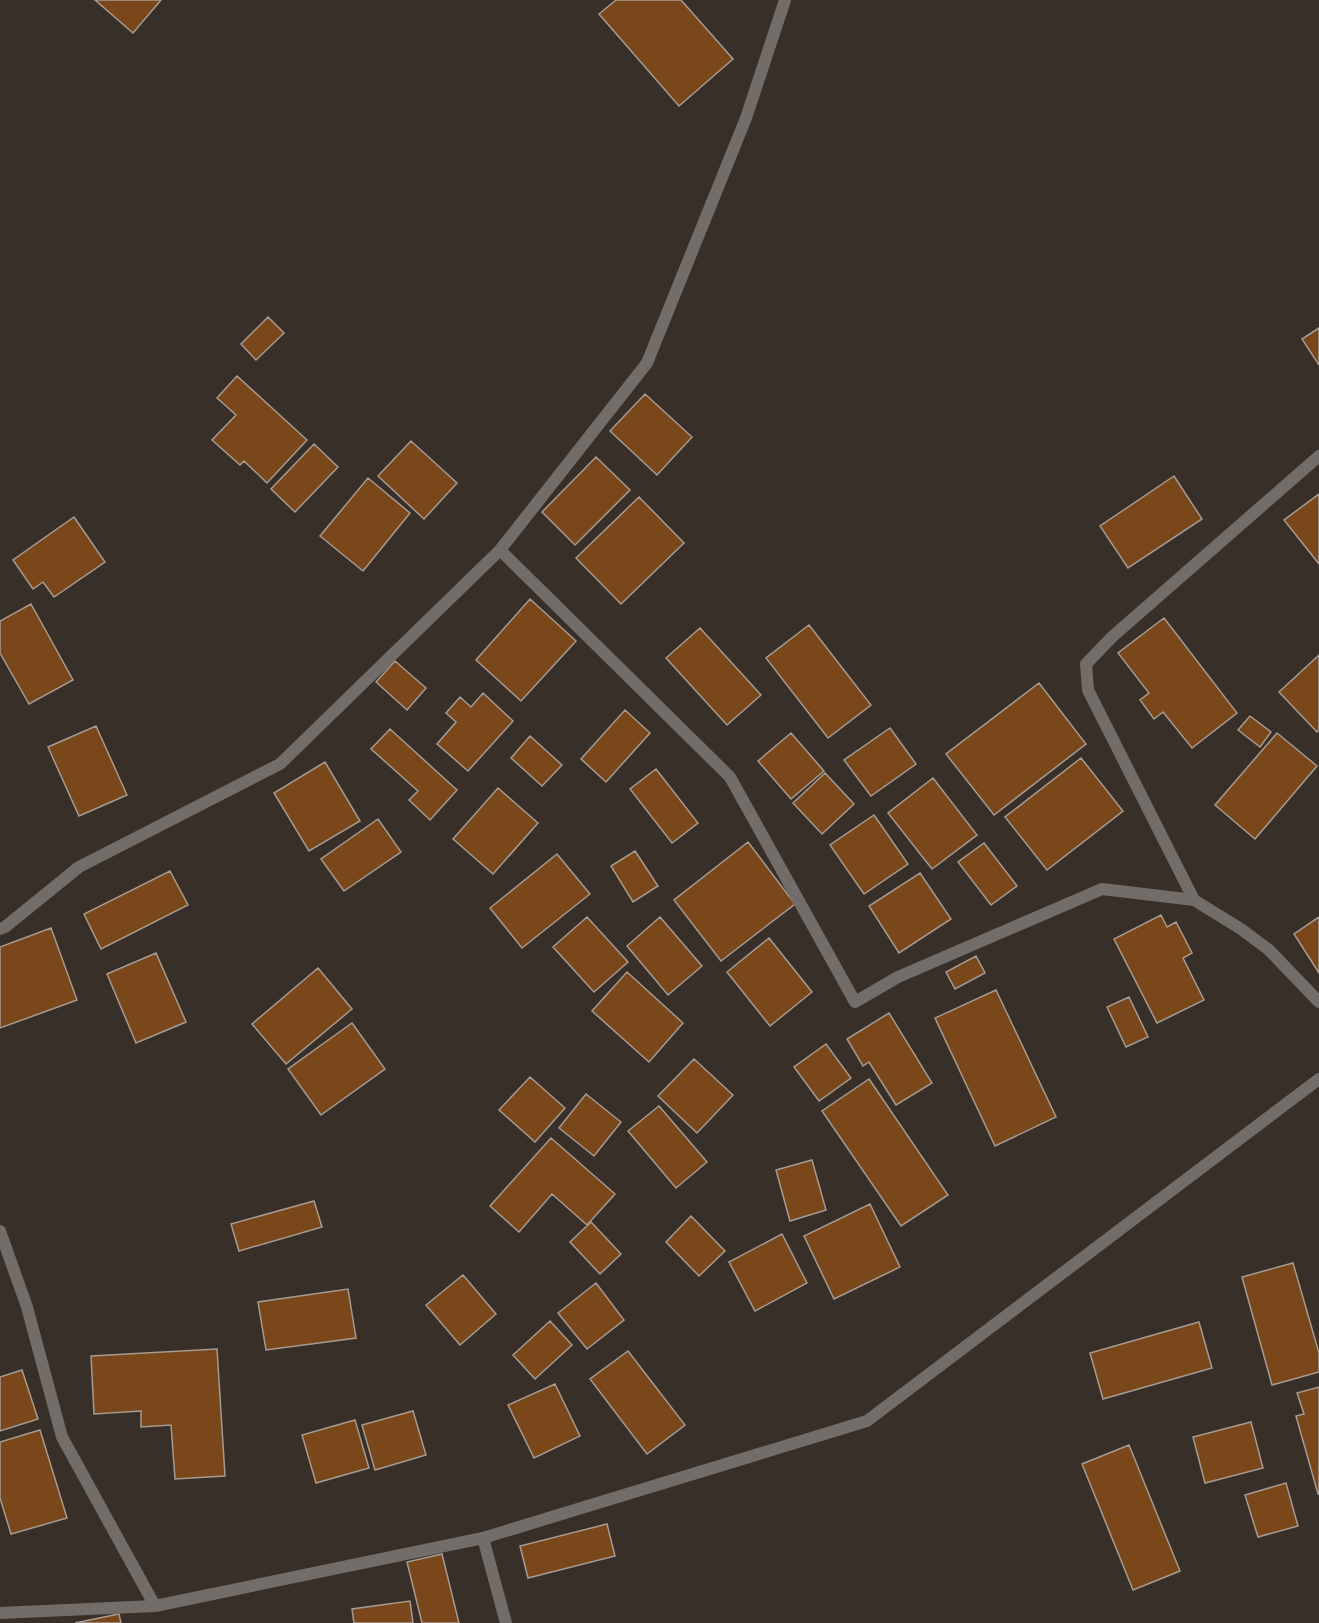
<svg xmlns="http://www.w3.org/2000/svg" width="1319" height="1623" font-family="'Times New Roman',serif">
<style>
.building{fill:#7a471a;stroke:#a69b93;stroke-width:1.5}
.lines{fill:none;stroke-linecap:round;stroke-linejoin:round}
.minor{stroke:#726d69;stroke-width:12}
</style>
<rect width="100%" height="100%" fill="#382f28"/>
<path class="building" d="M 95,0 L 161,0 L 133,33 Z
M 616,0 L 681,0 L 733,59 L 679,106 L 599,14 Z
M 268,317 L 284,333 L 256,360 L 241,344 Z
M 1319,328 L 1319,365 L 1302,339 Z
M 237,376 L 307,440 L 267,483 L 244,461 L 240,465 L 212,440 L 236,415 L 217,398 Z
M 645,394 L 692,437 L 657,475 L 610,431 Z
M 411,441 L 457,483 L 424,519 L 378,476 Z
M 314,444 L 338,467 L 295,512 L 271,489 Z
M 596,457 L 630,490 L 575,545 L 542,512 Z
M 1174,476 L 1202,519 L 1128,568 L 1100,526 Z
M 368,478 L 410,513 L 363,571 L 320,536 Z
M 1319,494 L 1319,564 L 1284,520 Z
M 639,497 L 684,543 L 621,604 L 576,558 Z
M 74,517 L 105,562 L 54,597 L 43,582 L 33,589 L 13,560 Z
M 530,599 L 576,641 L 521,701 L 476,660 Z
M 31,604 L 73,680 L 29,704 L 0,653 L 0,621 Z
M 1164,618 L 1237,713 L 1192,748 L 1163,712 L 1154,719 L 1140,700 L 1149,693 L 1118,653 Z
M 809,625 L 871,705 L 828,738 L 766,658 Z
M 700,628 L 761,695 L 727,725 L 666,658 Z
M 1319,655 L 1319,730 L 1317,732 L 1279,692 Z
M 395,661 L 426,688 L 407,710 L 376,682 Z
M 1039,683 L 1086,744 L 994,815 L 946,754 Z
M 483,693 L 513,721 L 468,771 L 437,744 L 456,722 L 446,713 L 460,697 L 471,707 Z
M 625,710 L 650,733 L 606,782 L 581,759 Z
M 1250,716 L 1271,732 L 1260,747 L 1238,730 Z
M 96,726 L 127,795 L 79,816 L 48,747 Z
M 890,728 L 916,764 L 871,796 L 844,760 Z
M 390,729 L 457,790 L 430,820 L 409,800 L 418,791 L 371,749 Z
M 791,733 L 824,771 L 791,799 L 758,761 Z
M 1277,733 L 1317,766 L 1255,839 L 1215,805 Z
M 530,736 L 562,765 L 542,786 L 511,758 Z
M 1081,758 L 1123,811 L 1047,870 L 1005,817 Z
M 325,762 L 360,821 L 309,851 L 274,793 Z
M 656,769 L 698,823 L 672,843 L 630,789 Z
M 825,773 L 854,804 L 822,834 L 793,803 Z
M 933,778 L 977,835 L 932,869 L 888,813 Z
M 498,788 L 538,823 L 493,874 L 453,839 Z
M 874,815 L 908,864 L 864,894 L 830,845 Z
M 378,819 L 401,852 L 344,891 L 321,859 Z
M 748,842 L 795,904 L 721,961 L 674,900 Z
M 984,843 L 1017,886 L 991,905 L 958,862 Z
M 635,851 L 658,886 L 633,902 L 611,866 Z
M 557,854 L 590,894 L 522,948 L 490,908 Z
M 170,871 L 188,905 L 101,949 L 84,914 Z
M 920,873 L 951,919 L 899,953 L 869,906 Z
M 1161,915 L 1167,927 L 1176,922 L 1192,953 L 1183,958 L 1204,1000 L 1157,1023 L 1114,939 Z
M 587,917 L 628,962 L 594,992 L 553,947 Z
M 660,917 L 702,966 L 668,995 L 627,946 Z
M 1319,917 L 1319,973 L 1294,934 Z
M 51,928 L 77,1000 L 0,1028 L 0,947 Z
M 769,938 L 812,992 L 770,1026 L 727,972 Z
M 156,953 L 186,1022 L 136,1043 L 107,974 Z
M 976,956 L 985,973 L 955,989 L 946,972 Z
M 318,968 L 352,1009 L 286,1064 L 252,1024 Z
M 627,972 L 683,1023 L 649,1062 L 592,1011 Z
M 996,990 L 1056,1117 L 995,1146 L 935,1018 Z
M 1129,997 L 1148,1037 L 1126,1047 L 1107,1007 Z
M 889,1013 L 932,1083 L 896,1105 L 869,1062 L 863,1066 L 847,1039 Z
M 352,1023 L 385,1069 L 321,1115 L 288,1069 Z
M 826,1044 L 851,1078 L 819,1101 L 794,1067 Z
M 694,1059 L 733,1095 L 697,1133 L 658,1096 Z
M 530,1077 L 565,1108 L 535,1142 L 499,1110 Z
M 869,1079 L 948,1195 L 901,1226 L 822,1111 Z
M 586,1094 L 621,1122 L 594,1156 L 559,1128 Z
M 659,1106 L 707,1162 L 676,1188 L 628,1131 Z
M 551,1138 L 615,1194 L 587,1225 L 552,1194 L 519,1232 L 490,1206 Z
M 812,1160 L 826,1210 L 790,1221 L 776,1170 Z
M 314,1201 L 322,1227 L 239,1251 L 231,1224 Z
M 870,1204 L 900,1267 L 834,1299 L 804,1236 Z
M 691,1216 L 725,1251 L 699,1276 L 666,1242 Z
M 591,1222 L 621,1254 L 600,1274 L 570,1242 Z
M 782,1234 L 807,1283 L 755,1311 L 729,1262 Z
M 1293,1263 L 1319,1353 L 1319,1372 L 1272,1385 L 1242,1277 Z
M 463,1275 L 496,1314 L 460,1345 L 426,1305 Z
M 596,1283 L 624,1320 L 587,1349 L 558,1313 Z
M 348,1289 L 356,1338 L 266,1350 L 258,1302 Z
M 550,1321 L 572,1345 L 535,1379 L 513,1355 Z
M 1199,1322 L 1212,1368 L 1103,1399 L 1090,1353 Z
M 217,1349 L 225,1476 L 175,1479 L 171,1425 L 141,1427 L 141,1411 L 94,1414 L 91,1356 Z
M 628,1351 L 685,1425 L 647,1454 L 590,1379 Z
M 22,1370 L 38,1419 L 0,1431 L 0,1377 Z
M 555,1384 L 580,1436 L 534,1458 L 508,1405 Z
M 1319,1387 L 1319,1494 L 1318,1494 L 1296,1416 L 1304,1414 L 1297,1393 Z
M 413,1411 L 426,1455 L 375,1470 L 362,1425 Z
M 355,1420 L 369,1468 L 316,1483 L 302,1435 Z
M 1251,1422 L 1263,1468 L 1205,1483 L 1193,1437 Z
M 40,1430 L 67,1518 L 11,1534 L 0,1498 L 0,1442 Z
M 1129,1445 L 1180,1571 L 1133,1590 L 1082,1464 Z
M 1286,1483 L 1298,1526 L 1258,1537 L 1245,1495 Z
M 607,1524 L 615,1556 L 528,1578 L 520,1546 Z
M 442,1554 L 459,1623 L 422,1623 L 407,1562 Z
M 410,1601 L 413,1623 L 354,1623 L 352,1609 Z
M 119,1614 L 121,1623 L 75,1623 Z"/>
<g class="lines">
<path class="minor" d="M 500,550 L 647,363 L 746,118 L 785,0
M 1194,900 L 1088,690 L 1086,664 L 1112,637 L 1319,456
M 0,929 L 5,927 L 79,867 L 280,764 L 500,550 L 730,777 L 855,1002 L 898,977 L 1102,889 L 1194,900 L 1241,929 L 1269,950 L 1319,1002
M 0,1231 L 27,1307 L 62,1437 L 155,1606
M 483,1538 L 506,1623
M 0,1613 L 155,1606 L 483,1538 L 867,1421 L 1319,1079"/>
</g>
</svg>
